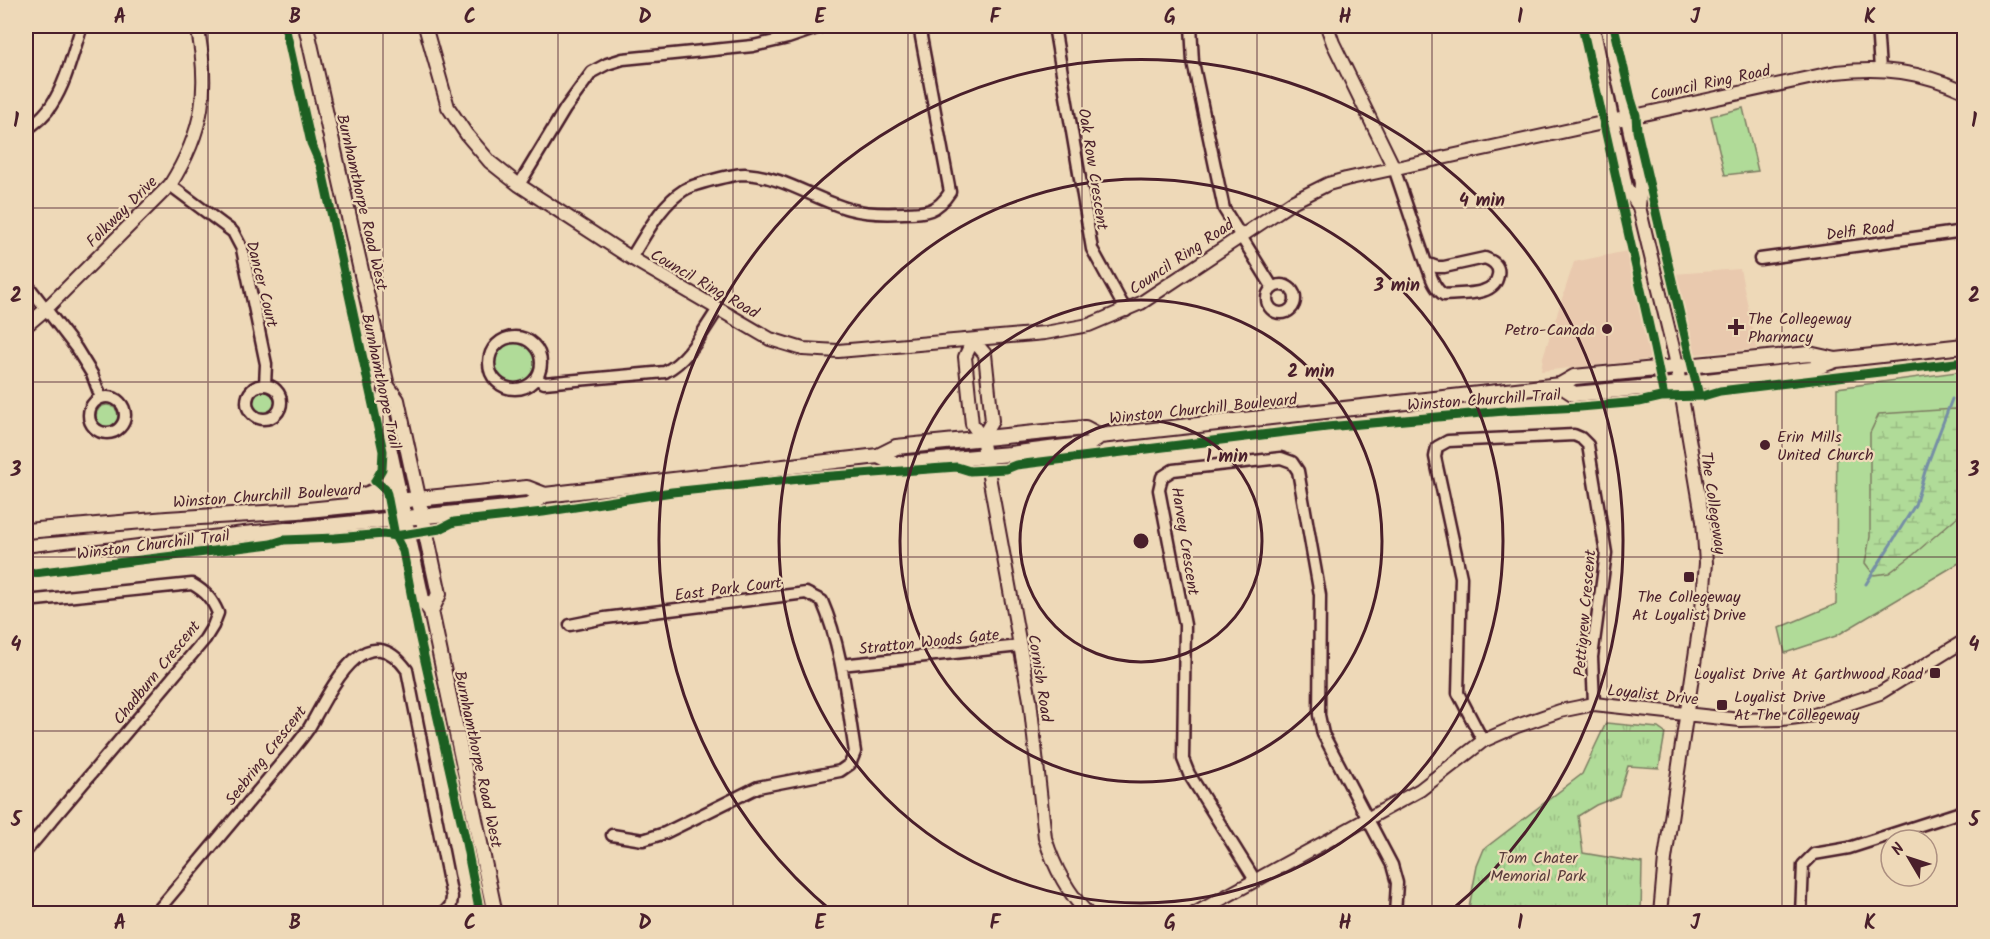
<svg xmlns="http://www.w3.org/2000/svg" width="1990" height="939" font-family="Kalam,sans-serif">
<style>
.built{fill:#e9c9ae}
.grass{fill:#b0db98;stroke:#7d7d62;stroke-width:1.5}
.wetland{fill:url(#wetland-marsh);stroke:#7d7d62;stroke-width:1.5}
.park{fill:url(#park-tufts);stroke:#7d7d62;stroke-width:1.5}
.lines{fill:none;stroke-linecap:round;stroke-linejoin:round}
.stream{stroke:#768fa5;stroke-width:3}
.minor-casing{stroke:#4a1f2b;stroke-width:15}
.tertiary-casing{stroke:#4a1f2b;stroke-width:16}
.secondary-casing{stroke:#4a1f2b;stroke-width:18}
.minor{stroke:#eed9b8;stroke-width:10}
.tertiary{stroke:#eed9b8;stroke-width:12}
.secondary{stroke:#eed9b8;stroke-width:14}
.cycleway-casing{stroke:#eed9b8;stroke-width:13}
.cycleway{stroke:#1b5e20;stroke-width:9}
.grid{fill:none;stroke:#4a1f2b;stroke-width:1.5;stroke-opacity:0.55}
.ring{fill:none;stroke:#4a1f2b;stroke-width:3}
.poi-dot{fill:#4a1f2b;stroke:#eed9b8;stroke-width:2}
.labels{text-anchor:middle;stroke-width:4.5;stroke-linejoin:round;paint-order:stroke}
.street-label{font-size:16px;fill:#4a1f2b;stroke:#eed9b8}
.poi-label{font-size:16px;fill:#4a1f2b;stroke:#eed9b8;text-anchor:start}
.park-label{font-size:16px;fill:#593b3b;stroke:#eed9b8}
.centre{fill:#4a1f2b;stroke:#eed9b8;stroke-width:3}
.ring-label{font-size:18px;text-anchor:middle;font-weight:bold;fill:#4a1f2b;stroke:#eed9b8;stroke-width:4.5;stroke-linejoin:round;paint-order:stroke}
.neatline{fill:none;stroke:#4a1f2b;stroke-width:2}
.grid-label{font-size:20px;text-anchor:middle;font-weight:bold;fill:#4a1f2b}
</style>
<defs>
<pattern id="wetland-marsh" width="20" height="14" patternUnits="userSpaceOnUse" patternTransform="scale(1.5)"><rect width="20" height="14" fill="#b0db98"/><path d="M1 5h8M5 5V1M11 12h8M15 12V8" fill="none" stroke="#99bc83"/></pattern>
<pattern id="park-tufts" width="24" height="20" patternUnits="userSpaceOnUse" patternTransform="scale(1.5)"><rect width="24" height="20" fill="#b0db98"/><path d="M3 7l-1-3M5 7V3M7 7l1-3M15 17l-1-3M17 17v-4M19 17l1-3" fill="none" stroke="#99bc83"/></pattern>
</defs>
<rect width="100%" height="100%" fill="#eed9b8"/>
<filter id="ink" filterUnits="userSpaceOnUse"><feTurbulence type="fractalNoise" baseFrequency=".0167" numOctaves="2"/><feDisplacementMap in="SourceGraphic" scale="12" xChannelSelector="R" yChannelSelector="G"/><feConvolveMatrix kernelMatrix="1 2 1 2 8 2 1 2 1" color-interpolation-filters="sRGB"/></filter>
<g filter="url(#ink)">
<path class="built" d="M 1627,251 L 1650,353 L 1649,358 L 1647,360 L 1541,371 L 1543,357 L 1574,262 Z
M 1740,269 L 1757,349 L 1697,354 L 1694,351 L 1686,327 L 1674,274 Z"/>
<path class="grass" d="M 1743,108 L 1758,171 L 1725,175 L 1711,116 Z
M493 363a21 21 0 1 1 42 0a21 21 0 1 1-42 0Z
M 1964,371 L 1964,560 L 1836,636 L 1785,653 L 1779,628 L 1836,604 L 1837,388 Z
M253 402a11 11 0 1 1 22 0a11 11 0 1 1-22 0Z
M96 416a11 11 0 1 1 22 0a11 11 0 1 1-22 0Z"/>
<path class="wetland" d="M 1955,409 L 1964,412 L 1964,511 L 1913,555 L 1889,573 L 1874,575 L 1865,563 L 1870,537 L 1870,433 L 1879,414 Z"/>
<path class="park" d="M 1606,723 L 1658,728 L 1665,733 L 1659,768 L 1628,766 L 1619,796 L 1596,805 L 1578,816 L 1583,853 L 1642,863 L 1641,913 L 1468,913 L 1477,866 L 1484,849 L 1582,774 Z"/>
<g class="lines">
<path class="stream" d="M 1866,584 L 1915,505 L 1926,468 L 1952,399"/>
<g class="minor-casing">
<path id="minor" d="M 1054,26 L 1092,249 L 1126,311
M 1191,26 L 1193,62 L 1224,209 L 1273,288
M 1877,26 L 1880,69
M 26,130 C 35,123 46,115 52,104 C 67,81 73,51 82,26
M 1394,168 L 1426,263 L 1437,267 L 1444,267 L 1485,258 C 1493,261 1500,266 1498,275 C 1495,297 1462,293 1444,295 C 1433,288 1431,275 1426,263
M 170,185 L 233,232 L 242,249 L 266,364 L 265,385
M 519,185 L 565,109 L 592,72 L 607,64 L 623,59 L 753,46 L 788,38 L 823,26
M 631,258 C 646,235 660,205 684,190 C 693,184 734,174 745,174 C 783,176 814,199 849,209 C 867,214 886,214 904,213 C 926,213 937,212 950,192 L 919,26
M 1760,259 L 1964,231
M 26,283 L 76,348 L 92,374 L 101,398
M1267 299a14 14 0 1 1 28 0a14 14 0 1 1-28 0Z
M489 363a26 26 0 1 1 52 0a26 26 0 1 1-52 0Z
M 536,378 L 544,383 L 665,372 C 690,359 702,332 718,309
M247 402a17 17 0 1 1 34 0a17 17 0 1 1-34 0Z
M89 415a18 18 0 1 1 36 0a18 18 0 1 1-36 0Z
M 26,601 L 192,584 C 206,592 212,599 218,613 L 213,626 L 205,639 L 26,851
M 570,625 L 605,618 L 806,593 L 822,601 C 842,647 847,702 855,752 L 850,764 L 840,771 L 758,787 L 665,833 L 643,840 L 612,835
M 841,665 L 1020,646
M 1483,741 L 1458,693 L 1461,577 L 1435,457 L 1437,447 L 1448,441 L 1574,435 L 1581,438 L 1588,445 L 1606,553 L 1592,657 L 1594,704
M 1255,880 L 1189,774 L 1183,759 L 1185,625 L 1159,490 L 1162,477 L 1173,470 L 1281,458 L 1292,462 L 1298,471 L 1320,595 L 1319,715 L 1323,734 L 1392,865 L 1397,883 L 1395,914
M 155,914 L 289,754 C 296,745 303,737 309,728 C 328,696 364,611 407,670 L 452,897 L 451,905 L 443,914
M 1801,914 L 1803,865 L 1814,854 L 1849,848 L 1964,811"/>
</g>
<g class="tertiary-casing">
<path id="tertiary" d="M 425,26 L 448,107 L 467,135 L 490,162 L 519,185 L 631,258 L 770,339 L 803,349 L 838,351 L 1045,333 L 1089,325 L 1141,303 L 1294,201 L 1328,184 L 1346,179 L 1836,72 C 1884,67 1920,71 1964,91
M 1327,26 L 1333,43 L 1394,168
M 1593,26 L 1626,187 L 1639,207
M 1607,26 L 1641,183 L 1639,207 L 1675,356 L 1703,521 L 1706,563 L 1702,610 L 1665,859 L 1660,914
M 26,326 L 46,309 L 170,185 C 204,131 210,88 197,26
M 982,438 L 992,421 L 985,354 L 973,340 L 965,357 L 972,424 L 982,438 L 1030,700 L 1045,838 C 1054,867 1067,892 1088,914
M 1194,914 L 1420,790 L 1483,741 L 1517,726 L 1560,711 L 1594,704 L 1740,720 L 1782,719 L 1814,715 L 1880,693 L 1964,641"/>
</g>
<g class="secondary-casing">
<path id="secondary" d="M 306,26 L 387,386 L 397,400 L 439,594 L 431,611
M 1560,385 L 1574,394 L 1662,386 L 1812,369 L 1836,360 L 1964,346
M 387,386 L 381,410 L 422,599 L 431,611 L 495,914
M 878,456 L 895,464 L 1010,454 L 1089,444 L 1100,436 L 1560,385 L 1574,377 L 1809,354 L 1836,360
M 354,497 C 378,494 388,484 389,459
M 26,531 L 167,519 L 298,511 L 527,488 L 545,495
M 26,561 L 244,534 L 527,506 L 545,495 L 878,456 L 896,447 L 1085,428 L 1100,436"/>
</g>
<use href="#minor" class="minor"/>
<use href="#tertiary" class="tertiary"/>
<use href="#secondary" class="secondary"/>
<g class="cycleway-casing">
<path id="cycleway" d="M 285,26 L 311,143 L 321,166 L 383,451 L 382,469 L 375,481 L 385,489 L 387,494 L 395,536 L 403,551 L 418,630 L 465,838 L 480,914
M 1582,26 L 1654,348 L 1664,397
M 1614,26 L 1631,99 L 1636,115 L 1637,131 L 1699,396
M 26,574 L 271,544 L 284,540 L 335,538 L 384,534 L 395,536 L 440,529 L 454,522 L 543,512 L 672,492 L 819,477 L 957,467 L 970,471 L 1006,469 L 1016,465 L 1327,427 L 1504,411 L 1580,407 L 1639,402 L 1661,397 L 1703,396 L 1720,391 L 1964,362"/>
</g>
<use href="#cycleway" class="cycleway"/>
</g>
</g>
<path class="grid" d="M 208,26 L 208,914M 383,26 L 383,914M 558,26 L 558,914M 733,26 L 733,914M 908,26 L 908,914M 1082,26 L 1082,914M 1257,26 L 1257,914M 1432,26 L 1432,914M 1607,26 L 1607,914M 1782,26 L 1782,914M 26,208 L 1964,208M 26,382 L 1964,382M 26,557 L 1964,557M 26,731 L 1964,731"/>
<g class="ring">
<circle cx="1141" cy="541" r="121"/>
<circle cx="1141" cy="541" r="241"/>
<circle cx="1141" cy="541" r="362"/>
<path d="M834 913A482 482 0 1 1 1448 913"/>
</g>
<g class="poi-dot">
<path d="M1733 318h6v6h6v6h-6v6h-6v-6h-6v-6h6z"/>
<circle cx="1607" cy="329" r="6"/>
<circle cx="1765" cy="445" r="6"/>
<rect x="1683" y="571" width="12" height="12" rx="3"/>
<rect x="1929" y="667" width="12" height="12" rx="3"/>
<rect x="1716" y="699" width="12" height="12" rx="3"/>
</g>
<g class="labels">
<g class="street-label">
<text transform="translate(1710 82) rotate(-12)" y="6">Council Ring Road</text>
<text transform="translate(1094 169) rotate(81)" y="6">Oak Row Crescent</text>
<text transform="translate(363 202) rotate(77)" y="6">Burnhamthorpe Road West</text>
<text transform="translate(121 211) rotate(-45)" y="6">Folkway Drive</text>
<text transform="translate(1860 230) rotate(-7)" y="6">Delfi Road</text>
<text transform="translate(1181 256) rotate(-34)" y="6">Council Ring Road</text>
<text transform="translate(705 283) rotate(30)" y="6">Council Ring Road</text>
<text transform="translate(263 284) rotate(76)" y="6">Dancer Court</text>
<text transform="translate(382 381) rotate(78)" y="6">Burnhamthorpe Trail</text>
<text transform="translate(1484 399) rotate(-4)" y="6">Winston Churchill Trail</text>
<text transform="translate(1203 408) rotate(-6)" y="6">Winston Churchill Boulevard</text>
<text transform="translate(267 495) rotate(-4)" y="6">Winston Churchill Boulevard</text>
<text transform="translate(1714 503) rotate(82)" y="6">The Collegeway</text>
<text transform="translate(1186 541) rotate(81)" y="6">Harvey Crescent</text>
<text transform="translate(153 544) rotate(-7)" y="6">Winston Churchill Trail</text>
<text transform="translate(728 588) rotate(-7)" y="6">East Park Court</text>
<text transform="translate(1584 613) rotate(-85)" y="6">Pettigrew Crescent</text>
<text transform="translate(929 641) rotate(-6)" y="6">Stratton Woods Gate</text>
<text transform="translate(156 672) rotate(-51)" y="6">Chadburn Crescent</text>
<text transform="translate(1041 678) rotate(81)" y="6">Cornish Road</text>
<text transform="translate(1653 694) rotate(6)" y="6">Loyalist Drive</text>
<text transform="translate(265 755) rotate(-52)" y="6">Seebring Crescent</text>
<text transform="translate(479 759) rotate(78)" y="6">Burnhamthorpe Road West</text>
</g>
<g class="poi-label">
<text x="1748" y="324">The Collegeway<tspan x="1748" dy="18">Pharmacy</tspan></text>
<text x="1595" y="335" text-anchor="end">Petro-Canada</text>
<text x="1777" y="442">Erin Mills<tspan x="1777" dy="18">United Church</tspan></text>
<text x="1689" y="602" text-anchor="middle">The Collegeway<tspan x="1689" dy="18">At Loyalist Drive</tspan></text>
<text x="1923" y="679" text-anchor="end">Loyalist Drive At Garthwood Road</text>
<text x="1734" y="702">Loyalist Drive<tspan x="1734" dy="18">At The Collegeway</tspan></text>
</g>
<g class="park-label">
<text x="1538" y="863">Tom Chater<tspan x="1538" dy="18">Memorial Park</tspan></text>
</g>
</g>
<circle cx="1141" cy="541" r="9" class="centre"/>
<g class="ring-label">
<text x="1482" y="206">4 min</text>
<text x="1397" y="291">3 min</text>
<text x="1311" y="377">2 min</text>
<text x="1227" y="462">1 min</text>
</g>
<rect width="1990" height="939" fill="none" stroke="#eed9b8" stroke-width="66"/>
<g transform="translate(1909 858) rotate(309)"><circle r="28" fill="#eed9b8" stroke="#ac8f80" stroke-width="1.5"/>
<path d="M0-4.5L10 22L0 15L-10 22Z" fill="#4a1f2b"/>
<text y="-9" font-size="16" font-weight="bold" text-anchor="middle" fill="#4a1f2b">N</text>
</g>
<rect x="33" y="33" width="1924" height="873" class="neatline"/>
<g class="grid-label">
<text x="120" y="23">A</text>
<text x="295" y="23">B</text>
<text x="470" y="23">C</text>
<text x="645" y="23">D</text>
<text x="820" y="23">E</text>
<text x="995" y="23">F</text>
<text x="1170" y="23">G</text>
<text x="1345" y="23">H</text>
<text x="1520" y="23">I</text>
<text x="1695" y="23">J</text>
<text x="1870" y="23">K</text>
<text x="16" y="127">1</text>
<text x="1974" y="127">1</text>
<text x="16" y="302">2</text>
<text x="1974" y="302">2</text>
<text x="16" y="476">3</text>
<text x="1974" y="476">3</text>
<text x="16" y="651">4</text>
<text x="1974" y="651">4</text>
<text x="16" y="826">5</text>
<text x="1974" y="826">5</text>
<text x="120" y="929">A</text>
<text x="295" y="929">B</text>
<text x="470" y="929">C</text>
<text x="645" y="929">D</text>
<text x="820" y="929">E</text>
<text x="995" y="929">F</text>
<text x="1170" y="929">G</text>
<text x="1345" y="929">H</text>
<text x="1520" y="929">I</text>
<text x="1695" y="929">J</text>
<text x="1870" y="929">K</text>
</g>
</svg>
